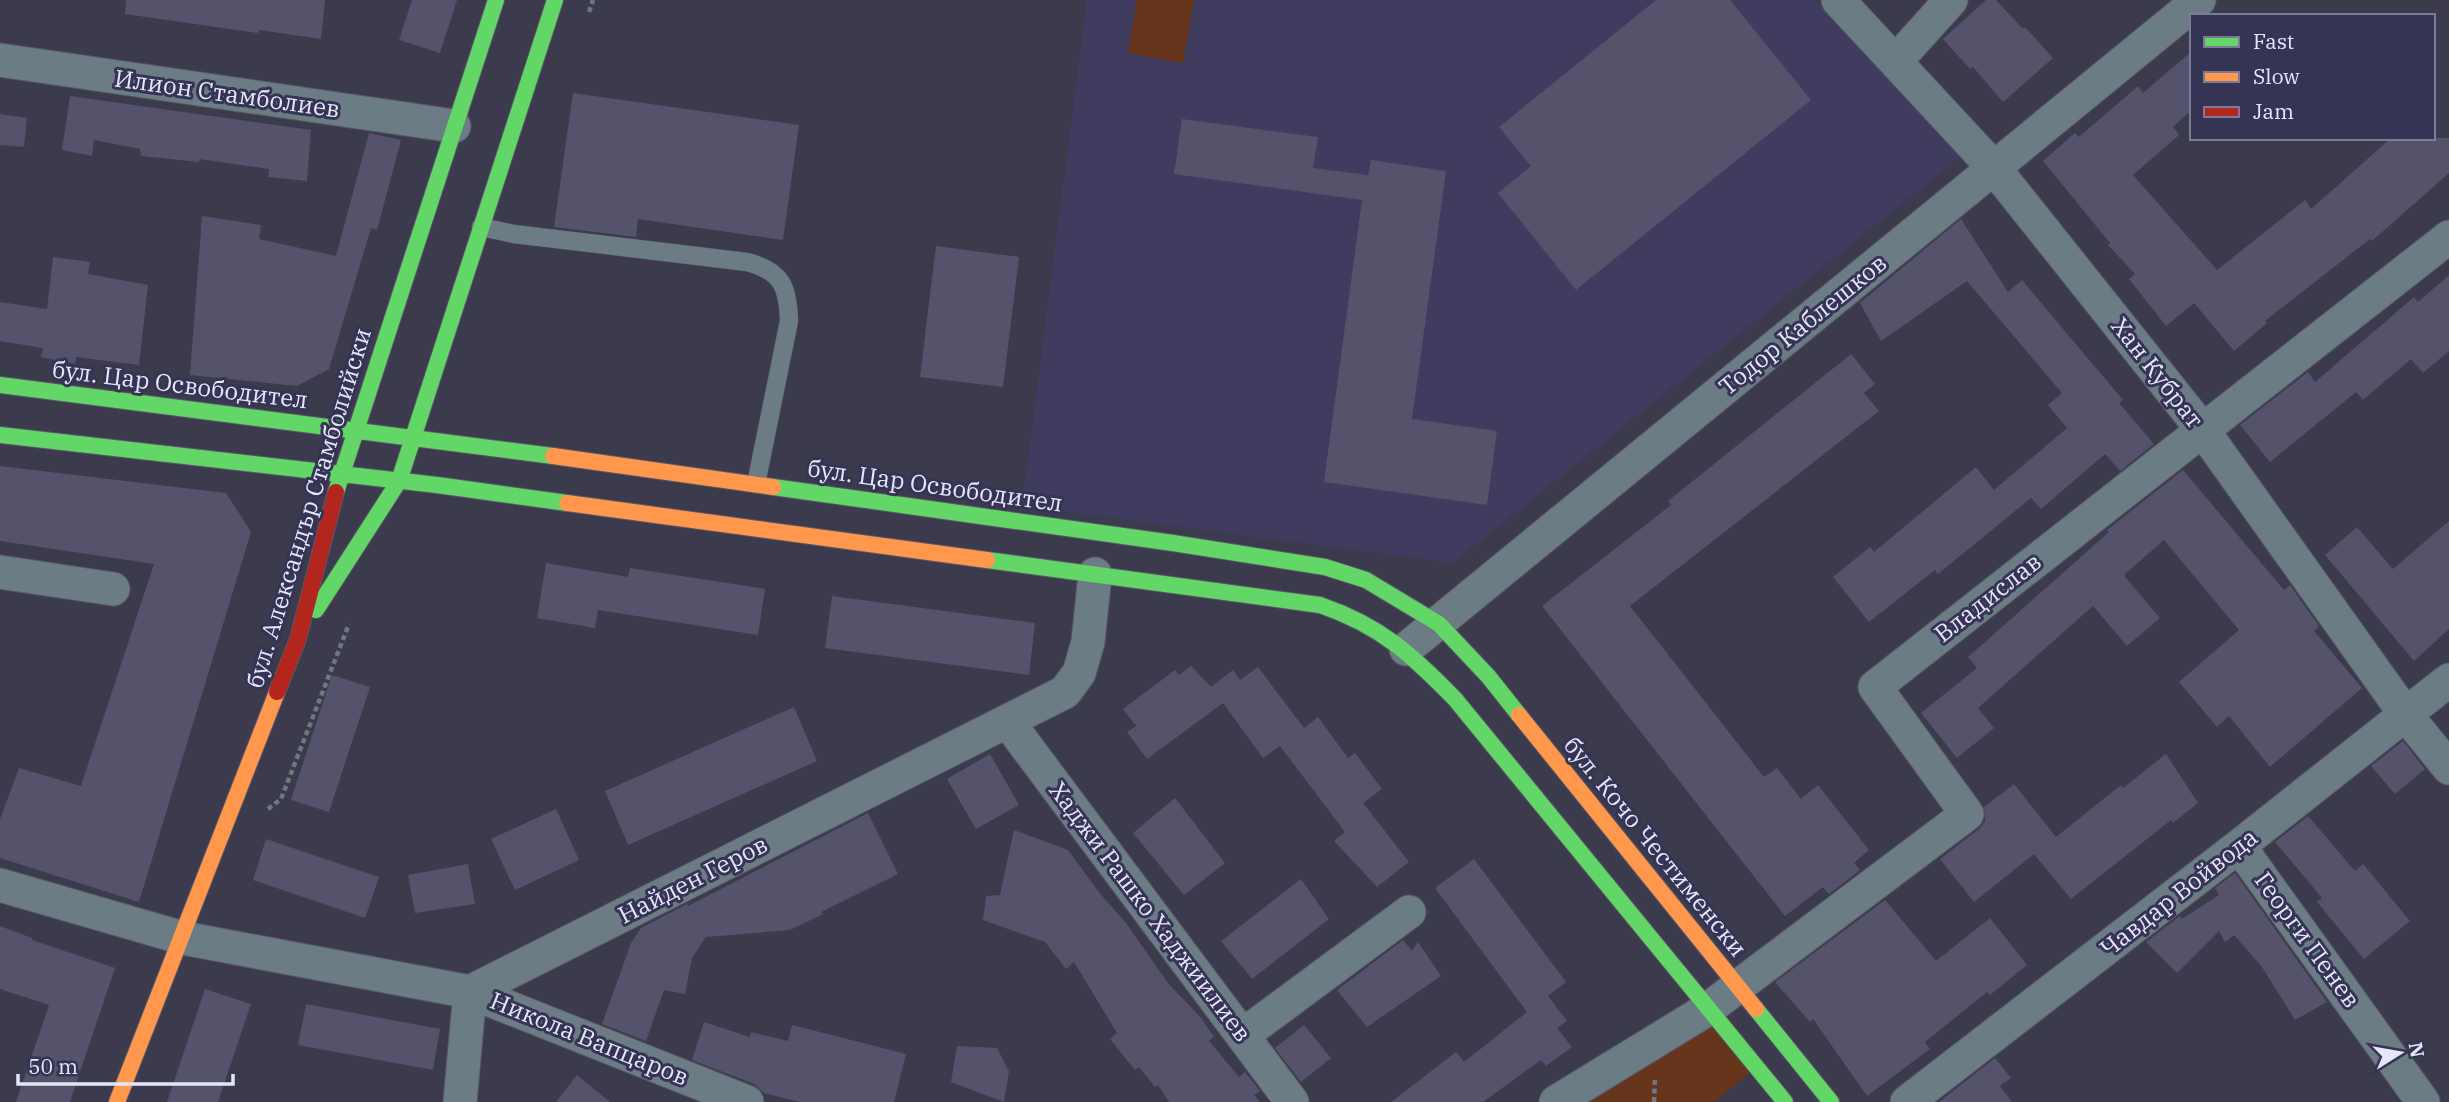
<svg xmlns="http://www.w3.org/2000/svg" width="2449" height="1102" font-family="'IBM Plex Serif',serif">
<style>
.built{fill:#3f3c60}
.green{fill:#67341c}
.building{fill:#55526c}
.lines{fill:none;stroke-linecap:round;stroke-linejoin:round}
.lane-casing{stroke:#595867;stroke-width:19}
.street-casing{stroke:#595867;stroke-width:35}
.fast-casing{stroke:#595867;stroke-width:18}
.slow-casing{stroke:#595867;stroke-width:18}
.jam-casing{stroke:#595867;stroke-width:18}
.path{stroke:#6e7782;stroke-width:4.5;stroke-dasharray:5 3.5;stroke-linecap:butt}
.lane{stroke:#6c7c85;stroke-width:18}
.street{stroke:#6c7c85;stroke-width:33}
.fast{stroke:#63d668;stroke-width:16}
.slow{stroke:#ff974d;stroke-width:16}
.jam{stroke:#b3261e;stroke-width:16}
.labels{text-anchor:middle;stroke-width:6;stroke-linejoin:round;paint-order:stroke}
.street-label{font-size:24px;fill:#e6e6fb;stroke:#363454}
</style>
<rect width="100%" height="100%" fill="#3c3b4d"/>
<path class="built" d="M 1087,0 L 1816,0 L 1961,157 L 1453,563 L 1022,506 Z"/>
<path class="green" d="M 1137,0 L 1194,0 L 1183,63 L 1128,53 Z
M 1708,1009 L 1756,1067 L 1715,1102 L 1556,1102 Z"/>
<path class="building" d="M 126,0 L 325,0 L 321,39 L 259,30 L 258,33 L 125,14 Z
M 412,0 L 457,0 L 440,53 L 399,40 Z
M 1656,0 L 1730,0 L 1811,100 L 1576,290 L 1498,193 L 1531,166 L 1499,127 Z
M 1986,0 L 1996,0 L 2023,29 L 2025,27 L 2053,58 L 2003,102 L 1973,67 L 1970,69 L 1943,39 Z
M 2192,51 L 2192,110 L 2173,127 L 2179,135 L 2133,175 L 2217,270 L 2305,200 L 2311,209 L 2391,138 L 2449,138 L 2449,173 L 2372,241 L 2370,239 L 2265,321 L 2267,323 L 2234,351 L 2194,303 L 2166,326 L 2129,279 L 2135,274 L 2108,245 L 2110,243 L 2043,161 L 2075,133 L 2079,137 L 2138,86 L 2143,93 Z
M 573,93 L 799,125 L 783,240 L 638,219 L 636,237 L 554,227 Z
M 70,96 L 311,130 L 307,181 L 268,177 L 269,169 L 199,159 L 199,162 L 141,156 L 140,149 L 94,140 L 92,156 L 62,150 Z
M 0,114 L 27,118 L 24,147 L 0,145 Z
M 1182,119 L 1318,137 L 1313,168 L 1368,175 L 1371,160 L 1446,171 L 1412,419 L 1497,431 L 1487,505 L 1324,482 L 1362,200 L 1174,174 Z
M 369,133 L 401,140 L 377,230 L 371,228 L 329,369 L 297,386 L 190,375 L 202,216 L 261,225 L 259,239 L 336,256 Z
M 1961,219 L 2008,292 L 2022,280 L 2123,400 L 2119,403 L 2154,444 L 2120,471 L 2105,454 L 2041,509 L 2031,498 L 1938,574 L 1935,570 L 1869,622 L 1833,577 L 1870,547 L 1874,552 L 1976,467 L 1994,490 L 2067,428 L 2048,405 L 2062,393 L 1967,281 L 1881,341 L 1860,303 Z
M 936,246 L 1019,257 L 1003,387 L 920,377 Z
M 53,257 L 90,262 L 88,274 L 148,285 L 139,365 L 76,357 L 75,364 L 41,357 L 43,348 L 0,341 L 0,302 L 47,309 Z
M 2449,275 L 2449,351 L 2423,373 L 2411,359 L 2363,400 L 2356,392 L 2270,462 L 2240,425 L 2308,372 L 2315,382 L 2414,297 L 2418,302 Z
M 1851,354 L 1875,384 L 1864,393 L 1879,411 L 1630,606 L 1764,777 L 1777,768 L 1801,799 L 1818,785 L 1869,850 L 1854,863 L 1860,870 L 1829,894 L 1823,887 L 1785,916 L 1542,606 L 1671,505 L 1668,501 Z
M 0,466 L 226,493 L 251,532 L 139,902 L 0,858 L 0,819 L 19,768 L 81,786 L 154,564 L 0,541 Z
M 2183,470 L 2284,590 L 2290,585 L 2319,626 L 2314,631 L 2362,688 L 2270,767 L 2229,716 L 2217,727 L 2179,682 L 2239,630 L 2164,540 L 2125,574 L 2125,577 L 2160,618 L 2127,646 L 2093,606 L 1978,708 L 1994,728 L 1957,758 L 1921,713 L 1977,668 L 1968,657 L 2109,532 L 2107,530 Z
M 2449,521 L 2449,629 L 2414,661 L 2325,555 L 2357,527 L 2393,569 Z
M 546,563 L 628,577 L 630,568 L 765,589 L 758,635 L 598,610 L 595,628 L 537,618 Z
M 832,596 L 1035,623 L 1029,675 L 825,648 Z
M 1191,666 L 1211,687 L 1233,670 L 1240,680 L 1258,667 L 1304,728 L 1318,717 L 1348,758 L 1355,753 L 1382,789 L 1363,803 L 1409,862 L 1377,887 L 1334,841 L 1345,832 L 1280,746 L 1263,758 L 1223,703 L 1147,759 L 1127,732 L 1136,726 L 1123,709 L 1175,670 L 1179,675 Z
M 332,675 L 370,687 L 329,812 L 291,800 Z
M 794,707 L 817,761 L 628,845 L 605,791 Z
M 2403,741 L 2425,769 L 2395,794 L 2371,766 Z
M 990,754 L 1019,805 L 976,829 L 947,779 Z
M 2166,754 L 2198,803 L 2173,823 L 2171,820 L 2071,899 L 2034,854 L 1974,902 L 1940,859 L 1979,829 L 1985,821 L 1984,807 L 2014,784 L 2056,837 L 2121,785 L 2123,788 Z
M 1175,798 L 1225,863 L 1184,895 L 1133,833 Z
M 556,809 L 579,860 L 515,890 L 491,839 Z
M 868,813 L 898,874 L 821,912 L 823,914 L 790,930 L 706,937 L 692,958 L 685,994 L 664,990 L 646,1041 L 602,1024 L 631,943 L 641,928 L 687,904 L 688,906 Z
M 2308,816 L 2355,871 L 2363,864 L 2410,921 L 2364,959 L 2317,902 L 2322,898 L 2275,842 Z
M 1014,830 L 1068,850 L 1098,891 L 1126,923 L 1168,983 L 1201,1018 L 1214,1037 L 1209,1041 L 1239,1077 L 1245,1072 L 1260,1091 L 1254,1095 L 1260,1102 L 1169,1102 L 1158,1085 L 1155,1087 L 1139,1067 L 1135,1070 L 1110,1039 L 1117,1033 L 1074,962 L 1066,969 L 1045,942 L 983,920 L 986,896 L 1000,895 Z
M 266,839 L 379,877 L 365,918 L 253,880 Z
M 1474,859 L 1566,982 L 1548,996 L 1567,1021 L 1557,1028 L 1572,1047 L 1546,1066 L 1541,1060 L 1483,1102 L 1391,1102 L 1456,1052 L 1464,1062 L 1527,1012 L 1435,888 Z
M 468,864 L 475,904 L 415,913 L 408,875 Z
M 2235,873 L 2327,1002 L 2295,1020 L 2262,967 L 2234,935 L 2225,942 L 2219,931 L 2177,973 L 2146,942 L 2180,916 L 2182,919 L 2219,895 L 2215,888 Z
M 1301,879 L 1329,919 L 1252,979 L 1221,941 Z
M 1885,900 L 1936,961 L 1990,918 L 2027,965 L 1990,995 L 1987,992 L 1925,1042 L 1930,1049 L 1867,1096 L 1813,1019 L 1810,1022 L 1775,982 Z
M 0,926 L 32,938 L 32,940 L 115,968 L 70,1102 L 16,1102 L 49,1005 L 0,989 Z
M 1403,940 L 1412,951 L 1418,942 L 1441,976 L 1367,1027 L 1337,990 Z
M 205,989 L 251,1004 L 218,1102 L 167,1102 Z
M 306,1004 L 440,1029 L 433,1070 L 298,1045 Z
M 704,1022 L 750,1037 L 751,1032 L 788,1041 L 792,1025 L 906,1054 L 894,1102 L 799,1102 L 764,1093 L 754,1084 L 692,1060 Z
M 1304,1025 L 1331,1058 L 1301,1082 L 1275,1048 Z
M 957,1046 L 997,1048 L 1009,1071 L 1004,1102 L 951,1082 Z
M 1995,1058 L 2011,1078 L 2000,1086 L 2012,1102 L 1939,1102 Z
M 577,1075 L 610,1102 L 556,1102 Z"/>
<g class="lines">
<g class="lane-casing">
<path id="lane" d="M 481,227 L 514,234 L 747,262 C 782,271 788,287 789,321 L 756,484"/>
</g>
<g class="street-casing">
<path id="street" d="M 1838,0 L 1994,168 L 2202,429 L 2406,715 L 2449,768
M 0,60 L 454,126
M 1896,61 L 1951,0
M 0,572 L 113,589
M 1406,649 L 2199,0
M 1008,722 L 1292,1102
M 2239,846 L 2423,1102
M 0,885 L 183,938 L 470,992 L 1065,692 L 1079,673 L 1088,642 L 1095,574
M 1243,1035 L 1409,912
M 460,1102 L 470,992 L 747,1102
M 1556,1102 L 1708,1009 L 1967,814 L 1875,687 L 2449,237
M 1907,1102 L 2239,846 L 2449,680"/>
</g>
<g class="fast-casing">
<path id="fast" d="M 0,385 L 553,456
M 0,435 L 437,485 L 567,503
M 773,487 L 1173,543 L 1325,567 L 1366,580 L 1439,624 L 1488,676 L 1519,715
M 336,492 L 496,0
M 987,560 L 1320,605 C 1381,626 1411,654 1455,699 L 1785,1102
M 316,610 L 399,481 L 555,0
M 1756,1009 L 1831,1102"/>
</g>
<g class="slow-casing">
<path id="slow" d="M 553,456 L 773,487
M 567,503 L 987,560
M 1519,715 L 1756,1009
M 117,1102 L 277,692"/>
</g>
<g class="jam-casing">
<path id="jam" d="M 277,692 L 298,639 L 336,492"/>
</g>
<path class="path" d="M 589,12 L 593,0
M 268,809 L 281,799 L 349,624
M 1654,1102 L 1655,1078"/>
<use href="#lane" class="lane"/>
<use href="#street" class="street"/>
<use href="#fast" class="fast"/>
<use href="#slow" class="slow"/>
<use href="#jam" class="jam"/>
</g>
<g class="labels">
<g class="street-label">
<text transform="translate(227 94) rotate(8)" y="8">Илион Стамболиев</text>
<text transform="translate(1803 325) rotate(-39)" y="8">Тодор Каблешков</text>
<text transform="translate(2157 373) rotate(52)" y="8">Хан Кубрат</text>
<text transform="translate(180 385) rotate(7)" y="8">бул. Цар Освободител</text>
<text transform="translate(935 486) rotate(8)" y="8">бул. Цар Освободител</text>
<text transform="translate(309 508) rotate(-73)" y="8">бул. Александър Стамболийски</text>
<text transform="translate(1988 598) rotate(-38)" y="8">Владислав</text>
<text transform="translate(1655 847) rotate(51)" y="8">бул. Кочо Честименски</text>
<text transform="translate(693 880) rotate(-27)" y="8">Найден Геров</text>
<text transform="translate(2179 893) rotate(-38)" y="8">Чавдар Войвода</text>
<text transform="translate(1150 912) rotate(53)" y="8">Хаджи Рашко Хаджиилиев</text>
<text transform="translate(2307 940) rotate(54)" y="8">Георги Пенев</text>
<text transform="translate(589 1039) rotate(22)" y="8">Никола Вапцаров</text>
</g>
</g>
<rect x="2190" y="14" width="245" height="126" fill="#363454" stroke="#7c7b97" stroke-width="2"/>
<rect x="2204" y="37" width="35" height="10" fill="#63d668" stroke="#7c7b97" stroke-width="2"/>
<text x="2253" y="49" font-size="21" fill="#e6e6fb">Fast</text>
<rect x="2204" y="72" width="35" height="10" fill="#ff974d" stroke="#7c7b97" stroke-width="2"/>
<text x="2253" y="84" font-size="21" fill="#e6e6fb">Slow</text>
<rect x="2204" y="107" width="35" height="10" fill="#b3261e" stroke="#7c7b97" stroke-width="2"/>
<text x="2253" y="119" font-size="21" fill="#e6e6fb">Jam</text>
<g transform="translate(2400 1053) rotate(79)" stroke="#363454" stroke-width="5" paint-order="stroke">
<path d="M0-5L12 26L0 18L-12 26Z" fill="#e6e6fb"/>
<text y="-10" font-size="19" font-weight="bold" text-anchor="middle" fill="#e6e6fb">N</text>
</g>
<path d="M18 1074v10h215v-10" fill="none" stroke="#e6e6fb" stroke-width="3.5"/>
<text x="28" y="1074" font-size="21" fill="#e6e6fb" stroke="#363454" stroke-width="5" paint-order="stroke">50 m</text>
</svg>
